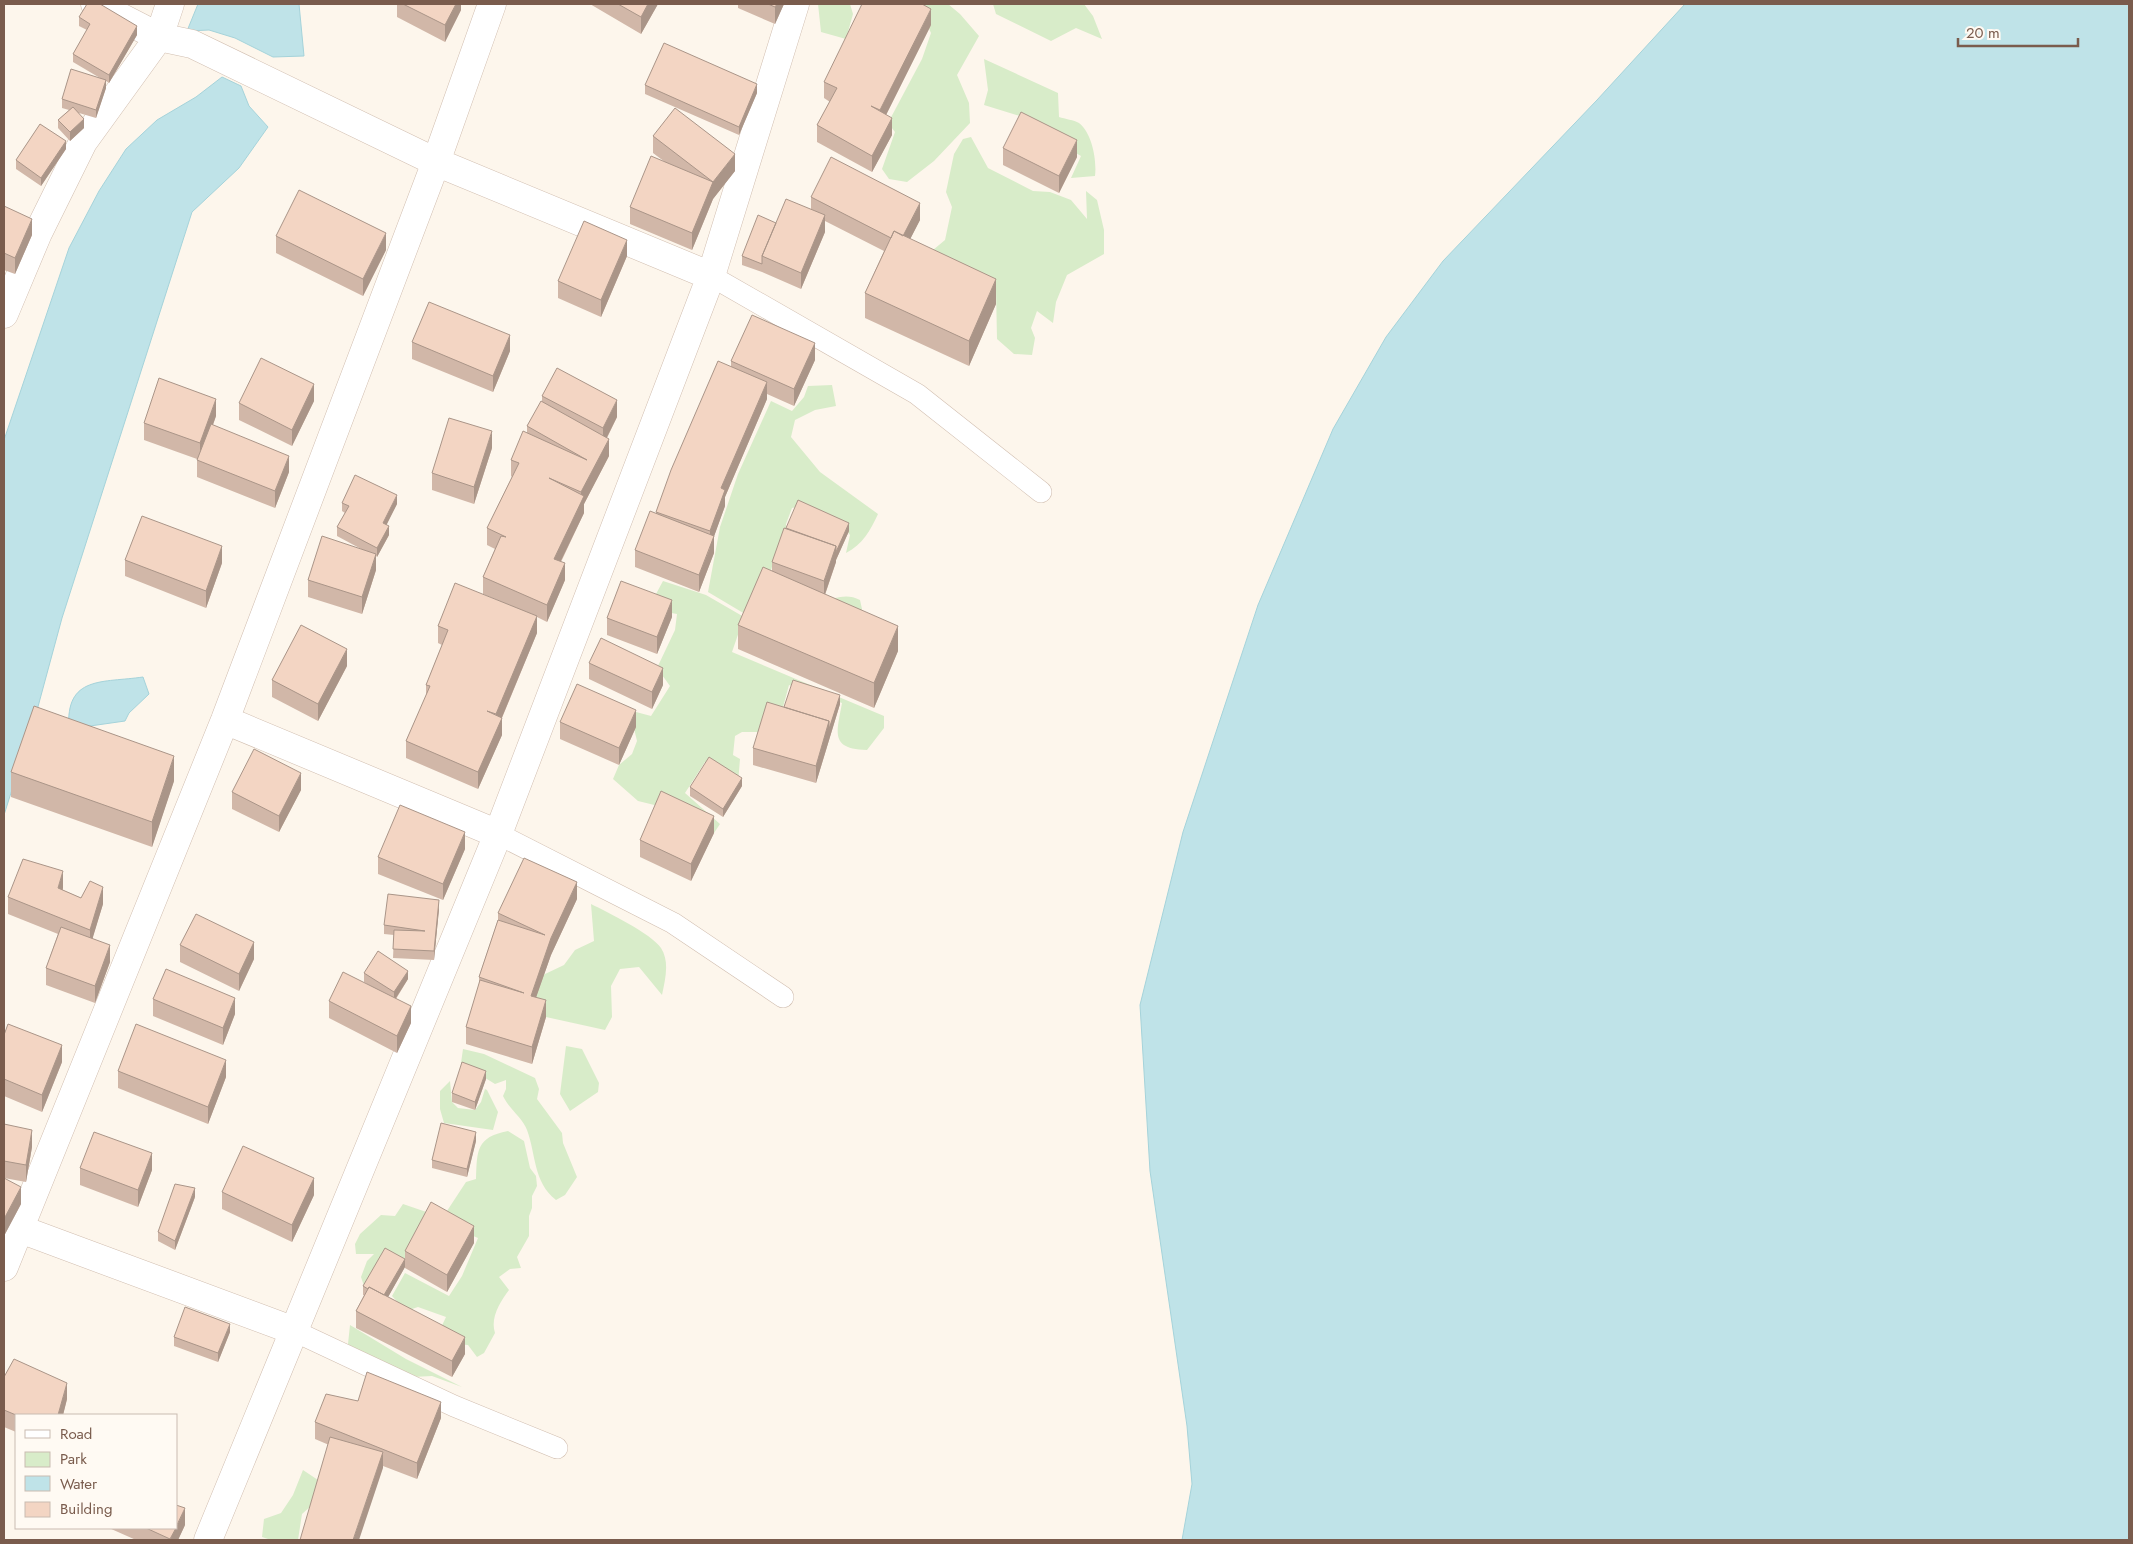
<svg xmlns="http://www.w3.org/2000/svg" width="2133" height="1544" font-family="Jost,sans-serif">
<style>
.green{fill:#d8ecc9}
.water{fill:#bfe3e8;stroke:#a5d3da}
.lines{fill:none;stroke-linecap:round;stroke-linejoin:round}
.service-casing{stroke:#d1beb0;stroke-width:22}
.minor-casing{stroke:#d1beb0;stroke-width:29}
.service{stroke:#fff;stroke-width:21}
.minor{stroke:#fff;stroke-width:28}
.wall{fill:#d1b7a8}
.shaded-wall{fill:#aa9588}
.building{fill:#f3d5c3;stroke:#aa9588}
</style>
<rect width="100%" height="100%" fill="#fdf6ec"/>
<path class="green" d="M 818,4 L 850,4 L 853,14 L 846,39 L 821,32 Z
M 888,4 L 948,4 L 960,14 L 979,36 L 957,75 L 969,103 L 970,123 L 934,161 L 907,182 L 889,179 L 882,169 L 895,132 L 888,123 L 922,59 L 931,33 L 925,20 Z
M 993,4 L 1084,4 L 1093,16 L 1102,39 L 1076,28 L 1051,41 L 996,14 Z
M 984,59 L 1058,93 L 1059,117 C 1065,119 1074,120 1079,123 C 1092,133 1097,160 1095,176 L 1071,178 L 1081,156 L 1043,134 L 1023,117 L 984,105 L 988,90 Z
M 971,137 L 988,168 L 1033,191 L 1050,192 L 1071,200 L 1087,219 L 1086,191 L 1097,200 L 1104,230 L 1104,254 L 1067,275 L 1056,302 L 1053,323 L 1037,311 L 1031,328 L 1035,338 L 1032,355 L 1014,354 L 997,339 L 996,289 L 921,260 L 945,240 L 952,207 L 946,192 L 954,154 L 963,139 Z
M 832,385 L 836,406 L 815,410 L 795,420 L 791,437 L 820,472 L 878,514 C 870,531 863,544 846,553 L 850,535 L 841,524 L 801,506 L 792,508 L 786,524 L 786,538 L 778,547 L 768,580 L 822,602 C 835,598 847,593 860,600 L 862,609 L 860,623 L 745,614 L 708,592 L 720,527 L 738,474 L 771,401 L 792,411 L 804,397 L 808,386 Z
M 663,581 L 706,595 L 744,617 L 732,652 L 884,716 L 884,728 L 867,750 C 829,749 837,732 842,703 L 789,685 L 780,718 L 765,718 L 758,732 L 742,732 L 735,736 L 733,755 L 740,759 L 738,783 L 705,762 L 685,793 L 720,824 L 714,833 L 695,823 L 679,811 L 638,801 L 613,779 L 619,765 L 632,754 L 637,741 L 632,720 L 636,712 L 651,716 L 670,686 L 657,668 L 675,630 L 677,614 L 666,612 L 656,594 Z
M 591,904 C 607,912 652,934 661,948 C 670,962 665,980 662,995 L 639,967 L 620,969 L 611,986 L 612,1017 L 605,1030 L 546,1017 L 524,984 L 564,965 L 575,950 L 594,941 Z
M 566,1046 L 582,1049 L 599,1083 L 598,1092 L 570,1111 L 560,1094 Z
M 463,1049 L 484,1054 L 535,1078 L 539,1089 L 537,1099 L 562,1133 L 563,1143 L 577,1177 L 565,1195 L 556,1200 C 533,1182 536,1154 527,1130 C 523,1118 509,1109 503,1096 L 506,1089 L 506,1080 L 495,1084 L 461,1063 Z
M 450,1081 L 452,1102 L 458,1108 L 475,1110 L 481,1102 L 485,1089 L 487,1090 L 498,1112 L 493,1130 L 444,1123 L 440,1109 L 440,1091 Z
M 508,1131 L 524,1141 L 530,1168 L 536,1176 L 537,1186 L 532,1196 L 532,1208 L 529,1216 L 529,1236 L 517,1257 L 521,1268 L 510,1269 L 499,1277 L 509,1290 C 500,1302 490,1318 495,1333 L 484,1353 L 477,1357 L 468,1345 L 455,1344 L 438,1334 L 446,1317 L 418,1307 L 406,1311 L 392,1296 L 405,1273 L 449,1296 L 462,1276 L 478,1238 L 466,1233 L 445,1214 L 466,1182 L 476,1179 C 477,1151 476,1137 508,1131 Z
M 403,1204 L 438,1216 L 401,1265 L 364,1286 L 361,1277 L 367,1261 L 374,1254 L 356,1254 L 355,1244 L 360,1234 L 381,1215 L 395,1216 Z
M 350,1325 L 406,1359 L 462,1387 L 432,1376 L 412,1377 L 355,1351 L 348,1344 Z
M 303,1470 L 318,1480 L 311,1506 L 302,1514 L 298,1540 L 271,1540 L 262,1537 L 264,1519 L 281,1513 L 293,1495 Z"/>
<path class="water" d="M 198,4 L 299,4 L 304,56 L 273,57 L 235,38 L 209,30 L 187,31 Z
M 1685,4 L 2129,4 L 2129,1540 L 1182,1540 L 1192,1484 L 1187,1426 L 1150,1171 L 1140,1005 L 1183,832 L 1258,605 L 1333,429 L 1386,337 L 1443,261 L 1597,100 Z
M 222,77 L 241,86 L 249,106 L 268,127 L 239,168 L 192,212 L 62,618 L 36,714 L 4,815 L 4,440 L 69,248 L 99,191 L 126,149 L 157,120 L 196,97 Z
M 143,677 L 149,694 L 129,713 L 125,721 L 69,729 C 65,675 103,683 143,677 Z"/>
<g class="lines">
<g class="service-casing">
<path id="service" d="M 711,276 L 917,394 L 1041,492
M 498,834 L 673,923 L 783,997
M 292,1330 L 454,1406 L 557,1448"/>
</g>
<g class="minor-casing">
<path id="minor" d="M 95,4 L 159,37 L 192,44 L 436,162 L 711,276
M 4,314 L 38,233 L 83,142 L 159,37 L 170,4
M 225,720 L 498,834
M 20,1229 L 292,1330
M 4,1267 L 225,720 L 436,162 L 492,4
M 208,1540 L 498,834 L 711,276 L 795,4"/>
</g>
<use href="#service" class="service"/>
<use href="#minor" class="minor"/>
</g>
<path class="wall" d="M 397,4 L 461,4 L 461,10 L 445,42 L 397,17 Z
M 590,4 L 658,4 L 641,34 Z
M 738,4 L 784,4 L 775,24 L 738,8 Z
M 79,17 L 137,35 L 109,83 L 106,81 L 106,88 L 96,118 L 79,113 L 84,128 L 70,141 L 58,128 L 58,120 L 69,110 L 62,108 L 62,99 L 100,78 L 73,62 L 73,54 L 87,30 L 79,26 Z
M 931,25 L 886,115 L 892,135 L 872,172 L 817,142 L 817,125 L 830,102 L 824,98 L 824,82 Z
M 645,85 L 757,93 L 739,135 L 645,94 Z
M 653,136 L 735,171 L 713,199 L 692,250 L 630,224 L 630,207 L 665,162 L 653,153 Z
M 1003,148 L 1077,157 L 1059,193 L 1003,165 Z
M 66,149 L 41,186 L 16,169 L 16,160 Z
M 811,197 L 920,220 L 910,239 L 996,304 L 969,366 L 865,318 L 865,293 L 884,251 L 825,221 L 825,232 L 801,289 L 762,272 L 742,265 L 742,256 L 776,223 L 811,209 Z
M 4,206 L 32,235 L 15,274 L 4,270 Z
M 276,236 L 386,250 L 363,296 L 276,253 Z
M 627,256 L 601,317 L 558,298 L 558,281 Z
M 412,342 L 510,351 L 493,392 L 412,359 Z
M 815,360 L 794,406 L 767,394 L 767,399 L 725,497 L 725,506 L 714,536 L 714,553 L 699,592 L 635,567 L 635,550 L 656,514 L 656,512 L 731,366 L 731,361 Z
M 542,396 L 617,417 L 607,438 L 609,456 L 584,504 L 584,513 L 561,562 L 565,580 L 547,622 L 537,617 L 537,633 L 502,718 L 502,735 L 478,789 L 406,758 L 406,741 L 426,696 L 426,685 L 442,645 L 438,643 L 438,626 L 516,608 L 483,594 L 483,577 L 495,549 L 487,545 L 487,528 L 512,477 L 511,476 L 511,460 L 527,433 L 527,426 L 542,402 Z
M 314,401 L 292,446 L 239,420 L 239,403 Z
M 216,416 L 213,425 L 289,472 L 275,508 L 197,477 L 197,459 L 144,440 L 144,423 Z
M 492,448 L 474,504 L 432,490 L 432,473 Z
M 342,503 L 397,504 L 386,525 L 389,535 L 377,557 L 376,556 L 376,570 L 362,614 L 308,597 L 308,580 L 363,550 L 337,536 L 337,527 L 345,513 L 342,511 Z
M 786,528 L 849,531 L 836,560 L 836,562 L 825,595 L 898,651 L 874,708 L 738,649 L 738,625 L 772,572 L 772,562 Z
M 125,560 L 222,563 L 206,608 L 125,576 Z
M 672,617 L 657,654 L 607,635 L 607,618 Z
M 589,663 L 663,685 L 652,709 L 589,679 Z
M 347,666 L 318,721 L 272,697 L 272,680 Z
M 840,704 L 816,783 L 753,765 L 753,748 L 784,707 Z
M 560,722 L 636,727 L 619,765 L 560,739 Z
M 11,772 L 174,781 L 152,847 L 11,797 Z
M 742,786 L 723,817 L 690,796 L 690,787 Z
M 301,790 L 279,832 L 232,809 L 232,792 Z
M 714,833 L 691,881 L 640,857 L 640,840 Z
M 465,849 L 443,900 L 378,874 L 378,857 Z
M 63,888 L 63,890 L 81,898 L 103,904 L 92,939 L 110,962 L 95,1003 L 46,985 L 46,968 L 58,934 L 8,914 L 8,897 Z
M 577,899 L 551,955 L 536,997 L 546,1017 L 532,1064 L 466,1044 L 466,1027 L 479,985 L 479,977 L 498,920 L 498,913 Z
M 439,909 L 434,960 L 393,958 L 394,935 L 384,934 L 384,925 Z
M 180,945 L 254,959 L 239,991 L 180,962 Z
M 364,973 L 408,979 L 396,999 L 411,1023 L 397,1053 L 329,1018 L 329,1001 L 372,987 L 364,982 Z
M 153,999 L 235,1014 L 223,1045 L 153,1016 Z
M 4,1035 L 62,1062 L 42,1112 L 4,1096 Z
M 118,1071 L 226,1077 L 208,1124 L 118,1088 Z
M 486,1079 L 475,1110 L 452,1102 L 452,1093 Z
M 4,1124 L 32,1147 L 26,1182 L 4,1178 L 21,1204 L 4,1236 Z
M 476,1141 L 467,1177 L 432,1168 L 432,1160 Z
M 80,1168 L 152,1170 L 138,1207 L 80,1185 Z
M 222,1192 L 314,1195 L 292,1242 L 222,1209 Z
M 195,1197 L 175,1250 L 158,1241 L 158,1232 Z
M 474,1243 L 447,1292 L 405,1268 L 405,1267 L 388,1297 L 465,1354 L 452,1377 L 356,1328 L 356,1311 L 364,1295 L 363,1295 L 363,1286 L 405,1259 L 405,1251 Z
M 230,1332 L 218,1362 L 174,1346 L 174,1337 Z
M 4,1377 L 67,1399 L 63,1415 L 16,1415 L 16,1432 L 4,1427 Z
M 441,1418 L 417,1479 L 383,1466 L 383,1468 L 315,1439 L 315,1422 Z
M 185,1525 L 178,1540 L 136,1540 L 109,1528 L 176,1528 Z"/>
<path class="shaded-wall" d="M 456,4 L 461,4 L 461,10 L 445,42 L 445,25 Z
M 648,4 L 658,4 L 641,34 L 641,17 Z
M 777,4 L 784,4 L 775,24 L 775,7 Z
M 931,9 L 931,25 L 880,127 L 880,110 Z
M 137,26 L 137,35 L 109,83 L 109,75 Z
M 106,80 L 106,88 L 96,118 L 96,110 Z
M 757,84 L 757,93 L 739,135 L 739,127 Z
M 892,118 L 892,135 L 872,172 L 872,156 Z
M 84,119 L 84,128 L 70,141 L 70,132 Z
M 1077,140 L 1077,157 L 1059,193 L 1059,176 Z
M 66,141 L 66,149 L 41,186 L 41,178 Z
M 735,154 L 735,171 L 713,199 L 692,250 L 692,233 L 713,182 Z
M 920,203 L 920,220 L 900,259 L 900,242 Z
M 825,215 L 825,232 L 801,289 L 801,273 Z
M 32,219 L 32,235 L 15,274 L 15,258 Z
M 386,233 L 386,250 L 363,296 L 363,279 Z
M 627,240 L 627,256 L 601,317 L 601,300 Z
M 996,279 L 996,304 L 969,366 L 969,341 Z
M 510,335 L 510,351 L 493,392 L 493,376 Z
M 815,343 L 815,360 L 794,406 L 794,389 Z
M 767,382 L 767,399 L 725,497 L 725,506 L 711,545 L 714,536 L 714,553 L 699,592 L 699,575 L 710,548 L 710,531 L 721,488 Z
M 314,384 L 314,401 L 292,446 L 292,430 Z
M 216,399 L 216,416 L 200,460 L 200,443 Z
M 617,400 L 617,417 L 603,445 L 603,428 Z
M 492,431 L 492,448 L 474,504 L 474,487 Z
M 609,439 L 609,456 L 584,504 L 584,513 L 554,575 L 554,559 L 581,502 L 581,492 Z
M 289,456 L 289,472 L 275,508 L 275,491 Z
M 397,495 L 397,504 L 383,532 L 383,523 Z
M 849,523 L 849,531 L 836,560 L 836,552 Z
M 389,526 L 389,535 L 377,557 L 377,548 Z
M 222,546 L 222,563 L 206,608 L 206,591 Z
M 836,546 L 836,562 L 824,597 L 824,581 Z
M 376,554 L 376,570 L 362,614 L 362,597 Z
M 565,563 L 565,580 L 547,622 L 547,605 Z
M 672,600 L 672,617 L 657,654 L 657,637 Z
M 537,616 L 537,633 L 500,722 L 502,718 L 502,735 L 478,789 L 478,772 L 496,730 L 496,714 Z
M 898,626 L 898,651 L 874,708 L 874,683 Z
M 347,649 L 347,666 L 318,721 L 318,704 Z
M 663,668 L 663,685 L 652,709 L 652,692 Z
M 840,695 L 840,704 L 816,783 L 816,766 L 829,721 Z
M 636,710 L 636,727 L 619,765 L 619,748 Z
M 174,756 L 174,781 L 152,847 L 152,822 Z
M 301,773 L 301,790 L 279,832 L 279,816 Z
M 742,778 L 742,786 L 723,817 L 723,809 Z
M 714,816 L 714,833 L 691,881 L 691,864 Z
M 465,832 L 465,849 L 443,900 L 443,884 Z
M 63,871 L 63,888 L 58,905 L 58,888 Z
M 577,882 L 577,899 L 551,955 L 531,1012 L 531,996 L 551,938 Z
M 103,887 L 103,904 L 90,947 L 90,930 Z
M 439,900 L 439,909 L 434,960 L 434,951 Z
M 254,942 L 254,959 L 239,991 L 239,974 Z
M 110,945 L 110,962 L 95,1003 L 95,986 Z
M 408,971 L 408,979 L 394,1001 L 394,992 Z
M 235,998 L 235,1014 L 223,1045 L 223,1028 Z
M 546,1000 L 546,1017 L 532,1064 L 532,1047 Z
M 411,1006 L 411,1023 L 397,1053 L 397,1036 Z
M 62,1045 L 62,1062 L 42,1112 L 42,1095 Z
M 226,1060 L 226,1077 L 208,1124 L 208,1107 Z
M 486,1071 L 486,1079 L 475,1110 L 475,1102 Z
M 32,1130 L 32,1147 L 26,1182 L 26,1165 Z
M 476,1132 L 476,1141 L 467,1177 L 467,1169 Z
M 152,1153 L 152,1170 L 138,1207 L 138,1190 Z
M 314,1178 L 314,1195 L 292,1242 L 292,1225 Z
M 21,1187 L 21,1204 L 4,1236 L 4,1219 Z
M 195,1188 L 195,1197 L 175,1250 L 175,1241 Z
M 474,1226 L 474,1243 L 447,1292 L 447,1275 Z
M 405,1259 L 405,1267 L 383,1306 L 383,1297 Z
M 230,1324 L 230,1332 L 218,1362 L 218,1353 Z
M 465,1337 L 465,1354 L 452,1377 L 452,1361 Z
M 67,1383 L 67,1399 L 63,1415 L 58,1415 Z
M 441,1402 L 441,1418 L 417,1479 L 417,1463 Z
M 383,1452 L 383,1468 L 359,1540 L 353,1540 Z
M 185,1508 L 185,1525 L 178,1540 L 170,1540 Z"/>
<path class="building" d="M 87,4 L 100,4 L 137,26 L 109,75 L 73,54 L 90,24 L 79,17 Z
M 403,4 L 456,4 L 445,25 Z
M 618,4 L 648,4 L 641,17 Z
M 768,4 L 777,4 L 775,7 Z
M 862,4 L 922,4 L 931,9 L 880,110 L 871,106 L 892,118 L 872,156 L 817,125 L 837,88 L 824,82 Z
M 664,43 L 757,84 L 739,127 L 645,85 Z
M 71,69 L 106,80 L 96,110 L 62,99 Z
M 73,107 L 84,119 L 70,132 L 58,120 Z
M 675,108 L 735,154 L 713,182 L 692,233 L 630,207 L 651,156 L 713,182 L 653,136 Z
M 1021,112 L 1077,140 L 1059,176 L 1003,148 Z
M 40,124 L 66,141 L 41,178 L 16,160 Z
M 831,157 L 920,203 L 903,236 L 894,231 L 891,238 L 811,197 Z
M 299,190 L 386,233 L 363,279 L 276,236 Z
M 786,199 L 825,215 L 801,273 L 762,256 Z
M 4,206 L 32,219 L 15,258 L 4,253 Z
M 758,215 L 776,223 L 762,256 L 762,264 L 742,256 Z
M 584,221 L 627,240 L 601,300 L 558,281 Z
M 894,231 L 996,279 L 969,341 L 865,293 Z
M 429,302 L 510,335 L 493,376 L 412,342 Z
M 752,315 L 815,343 L 794,389 L 731,361 Z
M 261,358 L 314,384 L 292,430 L 239,403 Z
M 718,361 L 767,382 L 721,488 L 725,490 L 710,531 L 656,512 L 671,470 Z
M 557,368 L 617,400 L 603,428 L 542,396 Z
M 159,378 L 216,399 L 200,443 L 144,423 Z
M 541,401 L 609,439 L 581,492 L 549,478 L 584,496 L 554,559 L 565,563 L 547,605 L 483,577 L 501,536 L 506,537 L 487,528 L 519,463 L 511,460 L 523,431 L 587,460 L 527,426 Z
M 449,418 L 492,431 L 474,487 L 432,473 Z
M 211,424 L 289,456 L 275,491 L 197,460 Z
M 355,475 L 397,495 L 383,523 L 389,526 L 377,548 L 337,527 L 349,506 L 342,503 Z
M 798,500 L 849,523 L 836,552 L 836,546 L 786,528 Z
M 650,511 L 714,536 L 699,575 L 635,550 Z
M 142,516 L 222,546 L 206,591 L 125,560 Z
M 784,528 L 836,546 L 824,581 L 772,562 Z
M 322,536 L 376,554 L 362,597 L 308,580 Z
M 763,567 L 898,626 L 874,683 L 738,625 Z
M 621,581 L 672,600 L 657,637 L 607,618 Z
M 455,583 L 537,616 L 496,714 L 487,711 L 502,718 L 478,772 L 406,741 L 430,686 L 426,685 L 448,630 L 438,626 Z
M 301,625 L 347,649 L 318,704 L 272,680 Z
M 601,638 L 663,668 L 652,692 L 589,663 Z
M 793,680 L 840,695 L 829,729 L 829,721 L 784,707 Z
M 577,684 L 636,710 L 619,748 L 560,722 Z
M 767,702 L 829,721 L 816,766 L 753,748 Z
M 34,706 L 174,756 L 152,822 L 11,772 Z
M 254,749 L 301,773 L 279,816 L 232,792 Z
M 709,757 L 742,778 L 723,809 L 690,787 Z
M 661,791 L 714,816 L 691,864 L 640,840 Z
M 400,805 L 465,832 L 443,884 L 378,857 Z
M 524,858 L 577,882 L 551,938 L 531,996 L 546,1000 L 532,1047 L 466,1027 L 480,980 L 524,993 L 479,977 L 498,920 L 545,935 L 498,913 Z
M 23,859 L 63,871 L 58,888 L 81,898 L 90,881 L 103,887 L 90,930 L 8,897 Z
M 388,894 L 439,900 L 434,951 L 393,949 L 394,930 L 425,931 L 384,925 Z
M 196,914 L 254,942 L 239,974 L 180,945 Z
M 61,927 L 110,945 L 95,986 L 46,968 Z
M 378,951 L 408,971 L 394,992 L 364,973 Z
M 166,969 L 235,998 L 223,1028 L 153,999 Z
M 343,972 L 411,1006 L 397,1036 L 329,1001 Z
M 8,1024 L 62,1045 L 42,1095 L 4,1079 L 4,1035 Z
M 136,1024 L 226,1060 L 208,1107 L 118,1071 Z
M 462,1062 L 486,1071 L 475,1102 L 452,1093 Z
M 441,1123 L 476,1132 L 467,1169 L 432,1160 Z
M 4,1124 L 32,1130 L 26,1165 L 4,1161 Z
M 94,1132 L 152,1153 L 138,1190 L 80,1168 Z
M 243,1146 L 314,1178 L 292,1225 L 222,1192 Z
M 4,1178 L 21,1187 L 4,1219 Z
M 175,1184 L 195,1188 L 175,1241 L 158,1232 Z
M 431,1202 L 474,1226 L 447,1275 L 405,1251 Z
M 385,1248 L 405,1259 L 384,1295 L 369,1287 L 368,1289 L 363,1286 Z
M 369,1287 L 465,1337 L 452,1361 L 356,1311 Z
M 185,1307 L 230,1324 L 218,1353 L 174,1337 Z
M 14,1359 L 67,1383 L 58,1415 L 16,1415 L 4,1410 L 4,1377 Z
M 367,1372 L 441,1402 L 417,1463 L 315,1422 L 326,1394 L 358,1401 Z
M 330,1437 L 383,1452 L 353,1540 L 300,1540 Z
M 176,1505 L 185,1508 L 176,1527 Z
M 146,1528 L 176,1528 L 170,1539 Z"/>
<rect width="2133" height="1544" fill="none" stroke="#7a5c4d" stroke-width="10"/>
<rect x="15" y="1414" width="162" height="115" fill="#fffaf3" stroke="#cabbb1"/>
<rect x="25" y="1430" width="25" height="8" fill="#ffffff" stroke="#cabbb1"/>
<text x="60" y="1439" font-size="15" fill="#7a5c4d">Road</text>
<rect x="25" y="1452" width="25" height="15" fill="#d8ecc9" stroke="#cabbb1"/>
<text x="60" y="1464" font-size="15" fill="#7a5c4d">Park</text>
<rect x="25" y="1476" width="25" height="15" fill="#bfe3e8" stroke="#cabbb1"/>
<text x="60" y="1489" font-size="15" fill="#7a5c4d">Water</text>
<rect x="25" y="1502" width="25" height="15" fill="#f3d5c3" stroke="#cabbb1"/>
<text x="60" y="1514" font-size="15" fill="#7a5c4d">Building</text>
<path d="M1958 38v8h120v-8" fill="none" stroke="#7a5c4d" stroke-width="2.5"/>
<text x="1966" y="38" font-size="15" fill="#7a5c4d" stroke="#fffaf3" stroke-width="4" paint-order="stroke">20 m</text>
</svg>
